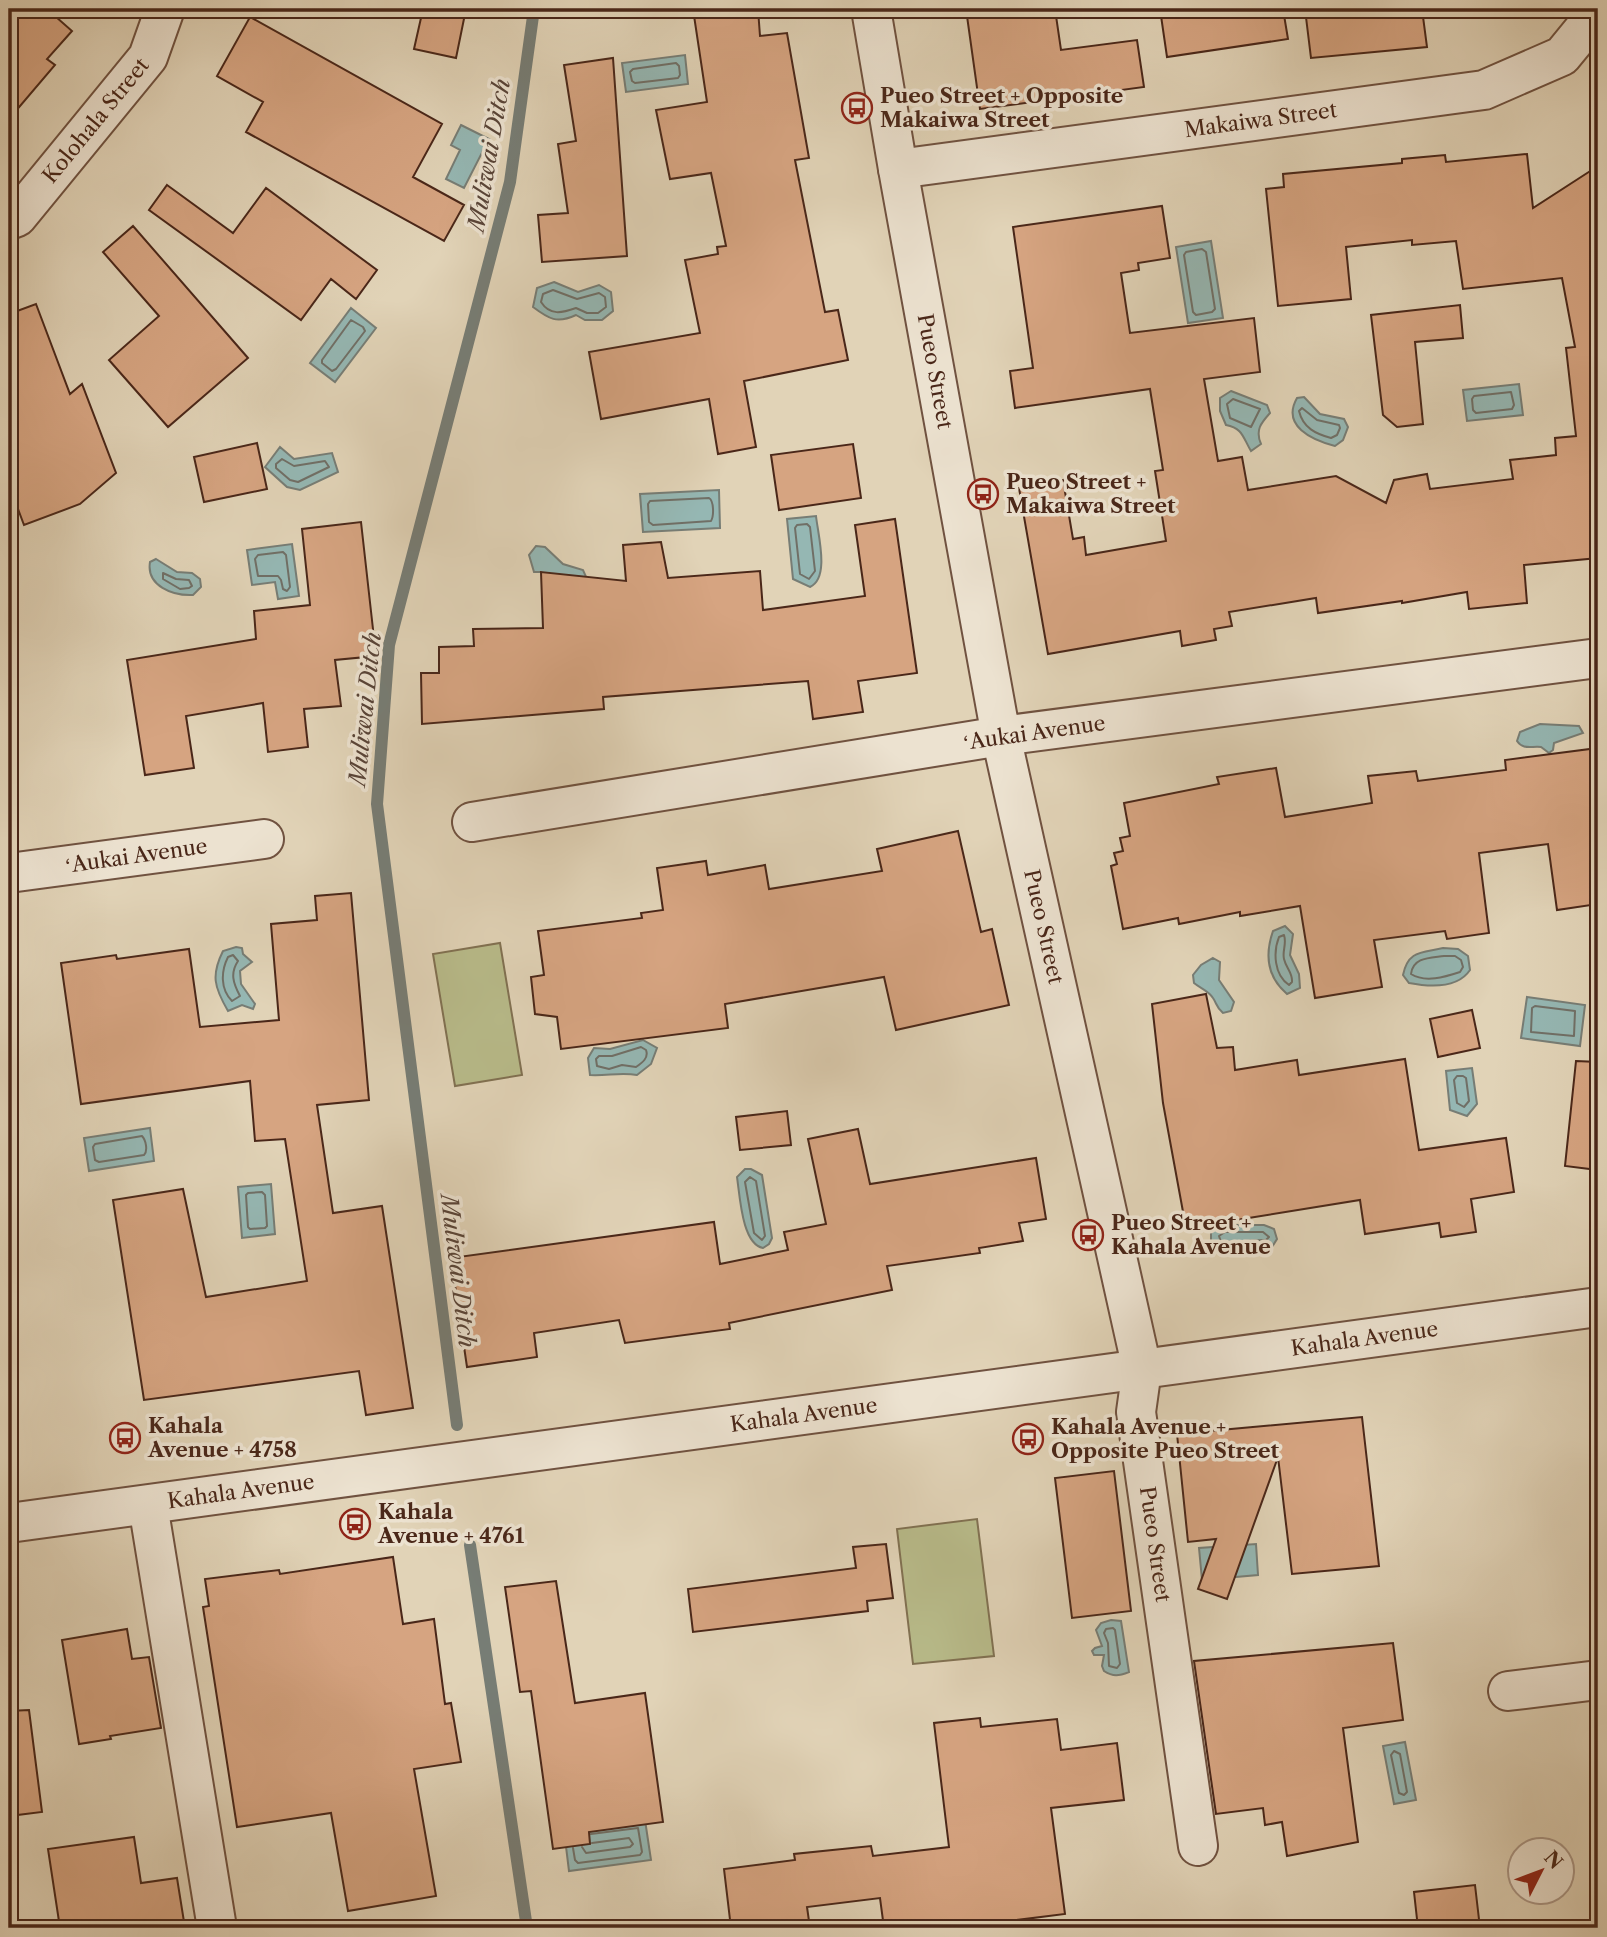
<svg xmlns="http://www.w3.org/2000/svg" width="1607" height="1937" font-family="'Libre Caslon Text',serif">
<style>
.green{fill:#b8bb8a;stroke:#817152;stroke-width:2}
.water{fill:#95b7b3;stroke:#777d75;stroke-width:2}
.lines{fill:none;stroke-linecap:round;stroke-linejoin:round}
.shore{stroke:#706f66;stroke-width:2}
.stream{stroke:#777d75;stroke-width:12}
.building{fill:#d6a481;stroke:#4a2719;stroke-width:2}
.minor-casing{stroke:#705240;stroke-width:42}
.minor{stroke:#ece2d0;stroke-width:38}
.labels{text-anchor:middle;stroke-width:7;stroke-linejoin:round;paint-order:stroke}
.poi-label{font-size:21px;font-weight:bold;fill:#4a2719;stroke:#ece2d0;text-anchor:start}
.street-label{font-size:21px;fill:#4a2719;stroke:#ece2d0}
.water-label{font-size:23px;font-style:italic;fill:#594438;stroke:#ece2d0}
</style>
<rect width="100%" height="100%" fill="#e1d3b7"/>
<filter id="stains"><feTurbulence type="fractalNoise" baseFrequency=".00286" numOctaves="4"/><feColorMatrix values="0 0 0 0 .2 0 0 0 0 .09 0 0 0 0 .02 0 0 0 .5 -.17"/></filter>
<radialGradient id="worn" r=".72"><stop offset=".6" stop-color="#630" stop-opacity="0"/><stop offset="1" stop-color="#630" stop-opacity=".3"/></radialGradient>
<path class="green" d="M 500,943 L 522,1075 L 455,1086 L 433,954 Z
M 977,1519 L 994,1656 L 913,1664 L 897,1529 Z"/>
<path class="water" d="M 685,55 L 688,84 L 626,92 L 622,63 Z
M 461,125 L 489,139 L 464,188 L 446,179 L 460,150 L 451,145 Z
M 1211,241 L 1223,318 L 1188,323 L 1176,247 Z
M 554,282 L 578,292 L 599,285 L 611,292 L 613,311 L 602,320 L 585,320 L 576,315 C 557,324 549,319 533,307 L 537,288 Z
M 351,308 L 376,328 L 335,382 L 310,363 Z
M 1519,384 L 1523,415 L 1467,421 L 1463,390 Z
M 1231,391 L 1267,405 L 1270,413 C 1261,423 1255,430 1261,444 L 1251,451 C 1243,438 1243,428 1226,425 L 1220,411 L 1220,398 Z
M 1304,397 L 1320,414 L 1344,419 L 1348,427 L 1343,440 L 1335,446 C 1312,440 1281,426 1297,398 Z
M 280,447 L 294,459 L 332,453 L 338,472 L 300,490 L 287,487 L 265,467 Z
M 719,490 L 720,528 L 643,532 L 640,494 Z
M 816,516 C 818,535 830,578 810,587 L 793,579 L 787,519 Z
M 292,544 L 299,596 L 278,599 L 275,582 L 252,585 L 247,550 Z
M 536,546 L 545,547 L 563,564 L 583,570 L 587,579 L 560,588 L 541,572 L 534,572 L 529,555 Z
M 156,559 L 177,572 L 192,573 L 200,579 L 201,587 L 193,595 C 173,596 146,586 150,562 Z
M 1540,724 L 1579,726 L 1583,733 L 1554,743 L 1553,750 L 1549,753 L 1541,747 C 1531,746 1523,750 1517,741 L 1520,732 Z
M 1285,926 L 1293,934 L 1290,955 L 1299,974 L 1300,988 L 1287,994 C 1267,977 1265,954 1273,931 Z
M 236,947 L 242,948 L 243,954 L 252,962 L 240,971 L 241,984 L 255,1004 L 253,1009 L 242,1005 L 228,1011 C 214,987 211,975 223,951 Z
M 1443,948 L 1458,949 L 1468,956 L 1470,970 C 1458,988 1430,987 1409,983 L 1403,975 C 1408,950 1422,953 1443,948 Z
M 1213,958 L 1220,962 L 1219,980 L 1234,1002 L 1231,1011 L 1223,1013 C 1216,1007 1217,1004 1213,998 C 1209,991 1200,988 1194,983 L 1193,975 L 1201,965 Z
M 1527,997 L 1585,1005 L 1580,1046 L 1521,1038 Z
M 643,1040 L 657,1048 L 651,1064 L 637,1075 C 621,1072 607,1076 590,1075 L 588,1058 L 594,1048 L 610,1049 Z
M 1472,1068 L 1477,1104 L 1467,1116 L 1450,1110 L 1446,1071 Z
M 150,1128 L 154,1161 L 89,1171 L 84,1138 Z
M 745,1169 L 751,1169 L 762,1175 L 772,1238 L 769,1244 L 763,1248 C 742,1244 740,1197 737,1177 Z
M 271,1184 L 275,1234 L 242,1238 L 238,1187 Z
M 1223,1225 L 1264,1225 L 1274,1229 L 1277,1239 L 1272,1247 L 1219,1249 L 1211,1242 L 1211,1232 Z
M 1256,1544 L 1258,1575 L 1202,1580 L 1199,1548 Z
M 1111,1620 L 1121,1621 L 1129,1672 C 1119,1676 1113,1677 1104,1671 L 1102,1666 L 1104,1655 L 1094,1655 L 1092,1651 L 1095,1648 L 1102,1646 L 1096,1630 L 1101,1623 Z
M 1405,1742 L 1416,1800 L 1394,1804 L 1383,1746 Z
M 645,1820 L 651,1860 L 569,1871 L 564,1830 Z"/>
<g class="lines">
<path class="shore" d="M 676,63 L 679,66 L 680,75 L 678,78 L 635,83 L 632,81 L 630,72 L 633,69 Z
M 1202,249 L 1206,252 L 1215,309 L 1212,312 L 1196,315 L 1193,312 L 1184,255 L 1186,252 Z
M 553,290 L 577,299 L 599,293 L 605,297 L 606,307 L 598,313 L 587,313 L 576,308 C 562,313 550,316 541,302 L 543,294 Z
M 351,320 L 363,327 L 365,331 L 336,369 L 332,371 L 322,363 L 322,360 Z
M 1511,392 L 1514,405 L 1512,409 L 1476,413 L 1473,410 L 1472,399 L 1474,396 Z
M 1233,399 L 1260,409 L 1251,427 L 1230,418 L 1227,404 Z
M 1302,408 L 1317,420 L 1339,425 L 1340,428 L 1337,435 L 1331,438 C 1316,434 1303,428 1299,411 Z
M 282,459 L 294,466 L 325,461 L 329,467 L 298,482 L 290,480 L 276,468 L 276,464 Z
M 709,498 C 714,501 714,516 711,521 L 653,525 L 649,522 L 648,504 L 650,501 Z
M 807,524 L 810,527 L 815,571 L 809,579 L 800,574 L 795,528 L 797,525 Z
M 283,552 L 286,555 L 290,587 L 287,591 L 283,589 L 281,580 L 278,576 L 258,576 L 255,559 L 258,555 Z
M 163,573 L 176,579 L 189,580 L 192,586 L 189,588 L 180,589 L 163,579 Z
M 1284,935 C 1287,944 1282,951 1284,959 C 1286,968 1293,973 1292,982 L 1289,985 C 1274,975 1273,952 1279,937 Z
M 233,955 L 238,961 C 230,973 233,983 240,996 L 232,1001 C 220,989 221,971 228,957 Z
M 1444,956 L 1455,956 L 1461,960 L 1463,967 L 1460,972 C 1445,977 1425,983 1411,974 C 1413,957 1430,958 1444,956 Z
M 1535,1006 L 1575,1011 L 1574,1036 L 1531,1032 L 1532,1008 Z
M 641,1047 L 646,1050 C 649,1058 642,1063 636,1067 L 622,1065 L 609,1069 L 597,1066 L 596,1059 L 599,1056 L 612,1056 Z
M 1457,1076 L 1463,1076 L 1466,1078 L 1469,1101 L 1464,1107 L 1457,1103 L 1454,1080 Z
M 142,1136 C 146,1140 148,1151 144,1155 L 99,1162 L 95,1160 L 93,1147 L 95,1144 Z
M 750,1177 L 756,1181 L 765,1236 L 762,1240 L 754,1233 L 745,1182 Z
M 262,1192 L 265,1195 L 267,1226 L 265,1228 L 250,1229 L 248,1227 L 246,1195 L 248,1193 Z
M 1225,1232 L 1263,1232 L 1269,1237 L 1266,1240 L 1221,1242 L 1219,1236 Z
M 1113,1628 L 1115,1630 L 1120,1664 L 1117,1668 L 1109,1666 L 1108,1643 L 1104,1633 L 1106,1629 Z
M 1394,1751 L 1400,1754 L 1407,1792 L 1404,1795 L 1399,1793 L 1391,1755 Z
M 582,1847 L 586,1853 L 630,1847 L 633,1844 L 629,1838 L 592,1843
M 573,1848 L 575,1860 L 578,1863 L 640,1855 L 642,1852 L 638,1828 L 591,1834"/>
<path class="stream" d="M 457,1425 L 377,804 L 389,645 L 510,182 L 534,9
M 470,1545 L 527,1928"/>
</g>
<path class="building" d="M 9,9 L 47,9 L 72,31 L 47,59 L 55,65 L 9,119 Z
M 423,9 L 466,9 L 456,58 L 414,49 Z
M 693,9 L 758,9 L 760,36 L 787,33 L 809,158 L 795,160 L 825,312 L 838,310 L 848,360 L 744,381 L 756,447 L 718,454 L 709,399 L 601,419 L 589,352 L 700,333 L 685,260 L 718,254 L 717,247 L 726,246 L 711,173 L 670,179 L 656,110 L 707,102 Z
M 966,9 L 1055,9 L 1061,50 L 1137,40 L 1144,87 L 980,109 Z
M 1160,9 L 1283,9 L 1288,39 L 1167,57 Z
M 1305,9 L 1422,9 L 1427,47 L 1311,58 Z
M 250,17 L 442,124 L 413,177 L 464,205 L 444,241 L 246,132 L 263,102 L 217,76 Z
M 613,58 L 627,256 L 542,262 L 538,215 L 568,213 L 558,144 L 576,141 L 564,65 Z
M 1527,154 L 1533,208 L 1598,166 L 1598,558 L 1524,565 L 1527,603 L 1469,609 L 1467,592 L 1402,603 L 1402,601 L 1318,613 L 1316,598 L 1229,612 L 1232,626 L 1214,629 L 1216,640 L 1182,646 L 1180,631 L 1048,654 L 1019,488 L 1063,480 L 1073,539 L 1084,537 L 1086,555 L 1166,541 L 1155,471 L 1163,470 L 1150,389 L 1015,408 L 1010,371 L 1033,368 L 1013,227 L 1162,206 L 1170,258 L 1138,263 L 1139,270 L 1121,273 L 1130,333 L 1254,318 L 1260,372 L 1204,379 L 1218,461 L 1242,457 L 1248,490 L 1336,476 L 1386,503 L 1394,480 L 1427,474 L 1430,489 L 1513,479 L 1510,460 L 1556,455 L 1555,438 L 1576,436 L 1566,348 L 1575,347 L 1562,278 L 1463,289 L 1456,241 L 1412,245 L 1412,240 L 1346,247 L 1351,299 L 1278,306 L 1266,189 L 1284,187 L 1283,174 L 1402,163 L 1402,159 L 1445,155 L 1446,162 Z
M 167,185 L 233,233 L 266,188 L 377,270 L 356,299 L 331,279 L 301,320 L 149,210 Z
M 133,226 L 248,358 L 168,427 L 109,360 L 159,316 L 103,252 Z
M 36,304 L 70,394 L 82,384 L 116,473 L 80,504 L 24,525 L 9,485 L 9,314 Z
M 1460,305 L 1463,338 L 1415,342 L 1423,424 L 1397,427 L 1383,415 L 1371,315 Z
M 257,443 L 267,489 L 204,502 L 194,457 Z
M 853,444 L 861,498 L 779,510 L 771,455 Z
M 895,519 L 917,673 L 858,681 L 863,712 L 813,719 L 808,681 L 603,697 L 604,709 L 422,724 L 421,673 L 439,673 L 439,647 L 474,646 L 473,629 L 543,628 L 541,572 L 626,581 L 623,545 L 661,542 L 668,578 L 760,571 L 763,610 L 865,596 L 855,525 Z
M 361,522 L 376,656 L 335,660 L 341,706 L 304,709 L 308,747 L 268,752 L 263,703 L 186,716 L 194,768 L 145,775 L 127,660 L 256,639 L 254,611 L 310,605 L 302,529 Z
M 1598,748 L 1598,904 L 1557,910 L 1548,844 L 1479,853 L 1489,933 L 1447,939 L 1445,931 L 1374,940 L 1382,987 L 1315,998 L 1300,906 L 1240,916 L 1240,912 L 1179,924 L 1178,918 L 1123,929 L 1111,866 L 1117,864 L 1114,853 L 1123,851 L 1120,838 L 1130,836 L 1124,803 L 1219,784 L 1217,777 L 1276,768 L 1285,817 L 1372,803 L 1368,776 L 1416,771 L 1418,781 L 1506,770 L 1505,760 Z
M 958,831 L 981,932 L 992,929 L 1009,1005 L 896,1030 L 884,977 L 725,1004 L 728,1028 L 561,1049 L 557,1017 L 535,1014 L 531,977 L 544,975 L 538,931 L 642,918 L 641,913 L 663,910 L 657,868 L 706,861 L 708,875 L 765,865 L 769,889 L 882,871 L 877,849 Z
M 351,893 L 369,1100 L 317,1105 L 333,1213 L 382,1206 L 413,1408 L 366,1415 L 359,1371 L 144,1400 L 113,1200 L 183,1189 L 206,1297 L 307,1281 L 285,1139 L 255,1141 L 250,1081 L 81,1104 L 61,963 L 116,955 L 117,959 L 189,949 L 200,1027 L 279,1020 L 271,924 L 317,920 L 315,896 Z
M 1206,994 L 1217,1048 L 1233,1047 L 1235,1070 L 1297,1060 L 1299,1075 L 1405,1059 L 1419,1150 L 1506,1138 L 1514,1192 L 1471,1199 L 1476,1232 L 1441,1237 L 1439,1223 L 1365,1234 L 1360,1200 L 1186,1228 L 1163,1103 L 1152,1004 Z
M 1472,1010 L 1480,1048 L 1438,1057 L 1430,1019 Z
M 1576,1061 L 1598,1062 L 1598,1170 L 1565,1166 Z
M 787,1111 L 791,1145 L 740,1150 L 736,1117 Z
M 858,1129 L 870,1184 L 1036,1158 L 1046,1219 L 1019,1223 L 1023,1241 L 979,1248 L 980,1253 L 887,1266 L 892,1290 L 729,1323 L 730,1329 L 625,1343 L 619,1320 L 534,1333 L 537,1357 L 467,1367 L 451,1258 L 714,1222 L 720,1264 L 788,1250 L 784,1232 L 826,1224 L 808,1139 Z
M 1362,1417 L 1379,1566 L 1292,1574 L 1278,1457 L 1227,1599 L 1198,1589 L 1216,1539 L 1188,1542 L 1177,1434 Z
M 1114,1471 L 1131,1611 L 1072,1618 L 1055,1478 Z
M 886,1544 L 893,1598 L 867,1601 L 868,1611 L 693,1632 L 688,1589 L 856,1568 L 853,1547 Z
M 393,1557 L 403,1624 L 434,1619 L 445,1704 L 451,1703 L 461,1762 L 414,1769 L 436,1896 L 348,1911 L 331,1813 L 237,1827 L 203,1607 L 209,1606 L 205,1579 L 279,1570 L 280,1574 Z
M 556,1581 L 575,1703 L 645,1693 L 663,1822 L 589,1832 L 590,1844 L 553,1849 L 531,1691 L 520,1692 L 505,1587 Z
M 127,1629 L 132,1659 L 149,1657 L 161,1728 L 110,1736 L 111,1739 L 79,1744 L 62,1640 Z
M 1393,1643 L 1403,1720 L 1343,1728 L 1358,1842 L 1287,1856 L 1282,1822 L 1265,1825 L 1263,1808 L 1216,1814 L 1194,1661 Z
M 29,1710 L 42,1812 L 9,1816 L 9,1711 Z
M 980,1718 L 981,1727 L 1057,1719 L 1061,1750 L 1117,1743 L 1124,1800 L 1051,1808 L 1065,1914 L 953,1928 L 884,1928 L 880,1898 L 807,1907 L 810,1928 L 731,1928 L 724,1869 L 795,1860 L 794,1854 L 871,1846 L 873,1856 L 949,1847 L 934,1723 Z
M 134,1837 L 141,1883 L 177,1878 L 185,1928 L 60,1928 L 48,1849 Z
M 1475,1885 L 1480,1928 L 1418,1928 L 1414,1892 Z"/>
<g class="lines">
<g class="minor-casing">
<g id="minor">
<path id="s1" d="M 871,9 L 898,169 L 1001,736 L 1142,1369 L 1136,1412 L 1198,1846"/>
<path id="s2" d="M 898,169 L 1484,90 L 1562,56 L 1598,12"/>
<path id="s3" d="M 9,220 L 17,217 L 148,57 L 165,9"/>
<path d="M 472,822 L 1001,736 L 1598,658"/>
<path d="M 9,873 L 264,839"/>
<path d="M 148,1505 L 217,1928"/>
<path id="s4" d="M 9,1523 L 1598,1307"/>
<path d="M 1508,1691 L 1598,1680"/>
</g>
</g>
<use href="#minor" class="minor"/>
</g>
<defs>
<g id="bus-ring" transform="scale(1.575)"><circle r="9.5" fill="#ece2d0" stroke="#8f2418" stroke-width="1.5"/><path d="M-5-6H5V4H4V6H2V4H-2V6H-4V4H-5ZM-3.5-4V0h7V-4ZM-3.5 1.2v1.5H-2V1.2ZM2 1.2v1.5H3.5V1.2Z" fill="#8f2418"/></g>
</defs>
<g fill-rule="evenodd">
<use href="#bus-ring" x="857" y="108"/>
<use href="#bus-ring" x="983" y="494"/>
<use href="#bus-ring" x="1088" y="1235"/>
<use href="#bus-ring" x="125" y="1438"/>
<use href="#bus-ring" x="1028" y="1439"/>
<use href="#bus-ring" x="355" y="1524"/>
</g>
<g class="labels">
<g class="poi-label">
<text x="880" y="103">Pueo Street + Opposite<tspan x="880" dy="24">Makaiwa Street</tspan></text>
<text x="1006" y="489">Pueo Street +<tspan x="1006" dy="24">Makaiwa Street</tspan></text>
<text x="1111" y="1230">Pueo Street +<tspan x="1111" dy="24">Kahala Avenue</tspan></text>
<text x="148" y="1433">Kahala<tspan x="148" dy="24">Avenue + 4758</tspan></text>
<text x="1051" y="1434">Kahala Avenue +<tspan x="1051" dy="24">Opposite Pueo Street</tspan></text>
<text x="378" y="1519">Kahala<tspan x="378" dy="24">Avenue + 4761</tspan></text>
</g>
<g class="street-label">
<text dy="7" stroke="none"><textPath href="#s3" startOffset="133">Kolohala Street</textPath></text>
<text dy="7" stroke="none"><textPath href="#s2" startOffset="366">Makaiwa Street</textPath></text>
<text dy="7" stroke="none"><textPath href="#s1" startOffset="368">Pueo Street</textPath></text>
<text transform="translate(1034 733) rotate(-8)" y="7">ʻAukai Avenue</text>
<text transform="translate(136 856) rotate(-8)" y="7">ʻAukai Avenue</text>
<text dy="7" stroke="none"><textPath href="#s1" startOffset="934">Pueo Street</textPath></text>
<text dy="7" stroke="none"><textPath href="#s4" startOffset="1368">Kahala Avenue</textPath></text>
<text dy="7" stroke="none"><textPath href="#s4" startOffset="802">Kahala Avenue</textPath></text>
<text dy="7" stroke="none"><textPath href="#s4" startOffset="234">Kahala Avenue</textPath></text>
<text dy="7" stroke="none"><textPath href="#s1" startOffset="1564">Pueo Street</textPath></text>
</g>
<g class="water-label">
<text transform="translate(489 155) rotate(-80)" y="8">Muliwai Ditch</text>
<text transform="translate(365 709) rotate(-84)" y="8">Muliwai Ditch</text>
<text transform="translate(458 1271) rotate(83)" y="8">Muliwai Ditch</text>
</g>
</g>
<rect width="1607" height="1937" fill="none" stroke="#e1d3b7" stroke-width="35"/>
<rect x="10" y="10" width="1586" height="1916" fill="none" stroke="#4a2719" stroke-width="3.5"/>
<rect x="18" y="18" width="1572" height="1902" fill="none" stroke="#4a2719" stroke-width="2"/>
<g transform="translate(1541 1871) rotate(48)"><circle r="33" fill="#ece2d0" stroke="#ab9787" stroke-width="2"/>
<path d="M0-5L12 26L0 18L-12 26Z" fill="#8f2418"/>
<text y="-10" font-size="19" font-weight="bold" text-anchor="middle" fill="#4a2719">N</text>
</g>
<rect width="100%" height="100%" filter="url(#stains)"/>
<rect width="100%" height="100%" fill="url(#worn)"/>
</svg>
